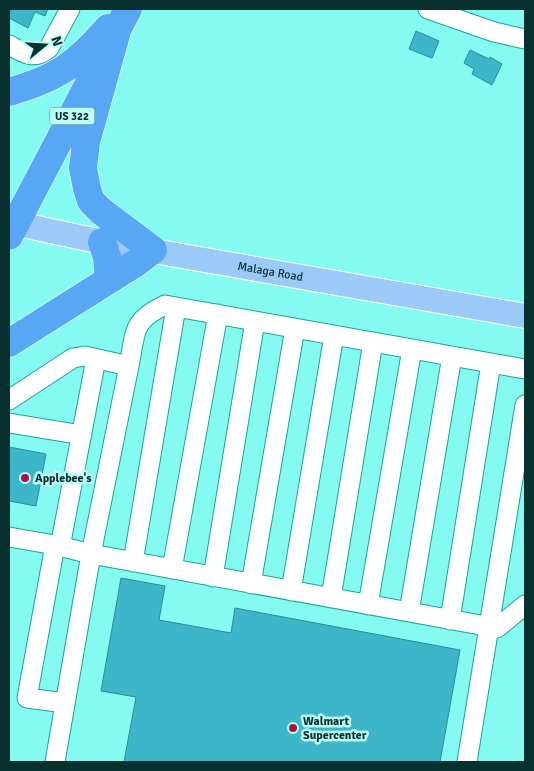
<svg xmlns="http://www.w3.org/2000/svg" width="534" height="771" font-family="Signika,sans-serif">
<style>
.building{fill:#3cb6c8;stroke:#2f8b99}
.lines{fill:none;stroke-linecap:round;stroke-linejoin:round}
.minor-casing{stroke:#18a39c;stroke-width:21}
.major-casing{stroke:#fff;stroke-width:26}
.highway-casing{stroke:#fff;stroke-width:29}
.minor{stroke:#fff;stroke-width:19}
.major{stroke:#9bcaf8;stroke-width:24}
.highway{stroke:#58a7f4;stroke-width:28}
.poi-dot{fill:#a81346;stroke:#befef8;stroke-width:2}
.labels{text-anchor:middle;stroke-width:5;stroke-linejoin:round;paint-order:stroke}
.shield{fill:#befef8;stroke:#3f6e6b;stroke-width:1}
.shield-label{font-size:11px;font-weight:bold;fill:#08302e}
.street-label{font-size:12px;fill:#08302e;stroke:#befef8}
.poi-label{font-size:12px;font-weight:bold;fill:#08302e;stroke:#befef8;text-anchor:start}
</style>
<rect width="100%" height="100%" fill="#84faf1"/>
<path class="building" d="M 9,9 L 48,9 L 45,16 L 35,12 L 28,28 L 9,18 Z
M 416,31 L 439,41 L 432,58 L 409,49 Z
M 470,50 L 489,59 L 490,57 L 502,64 L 492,85 L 472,74 L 474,69 L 464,63 Z
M 9,447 L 46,454 L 36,506 L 9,501 Z
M 121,578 L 165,586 L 159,620 L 231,633 L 235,608 L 460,650 L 440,762 L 124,762 L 136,697 L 101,691 Z"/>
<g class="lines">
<g class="minor-casing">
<path id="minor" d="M 428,9 L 494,32 L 525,39
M 9,45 C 24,53 34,61 49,48 L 70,9
M 129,366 C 136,332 131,321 165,305 L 525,369
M 9,400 L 73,358 L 85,356 L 129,366 L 91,554 L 55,545
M 9,423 L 82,435
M 9,537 L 55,545 L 27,698 L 65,703
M 60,547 L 96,359
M 133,562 L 176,307
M 172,569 L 218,314
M 213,577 L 255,321
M 251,584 L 295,328
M 291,591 L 334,335
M 331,598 L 373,342
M 368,605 L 412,349
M 409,612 L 452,356
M 450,620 L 491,363
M 55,762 L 91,554 L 497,628 L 525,605
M 467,762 L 525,405"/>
</g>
<g class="major-casing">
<g id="major">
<path id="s1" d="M 9,222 L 102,242 L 525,316"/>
</g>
</g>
<g class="highway-casing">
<path id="highway" d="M 9,92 C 26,87 44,81 59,72 C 78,61 94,44 108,28
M 9,236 L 128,9
M 102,242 L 107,257 L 109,280
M 9,343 L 136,263 L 153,250 L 101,211 L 91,201 L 87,189 L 83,168 L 86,142 L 117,31"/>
</g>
<use href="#minor" class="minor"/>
<use href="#major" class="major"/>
<use href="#highway" class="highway"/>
</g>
<g class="poi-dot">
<circle cx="25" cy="478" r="5"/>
<circle cx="293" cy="728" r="5"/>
</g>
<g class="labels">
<rect class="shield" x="49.5" y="107.5" width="45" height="17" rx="4"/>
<g class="shield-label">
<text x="72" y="120">US 322</text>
</g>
<g class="street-label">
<text dy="4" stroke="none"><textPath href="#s1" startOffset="266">Malaga Road</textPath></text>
</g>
<g class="poi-label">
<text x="35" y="482">Applebee's</text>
<text x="303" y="725">Walmart<tspan x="303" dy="14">Supercenter</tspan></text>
</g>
</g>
<rect width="534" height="771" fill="none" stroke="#08302e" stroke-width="20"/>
<g transform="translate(45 45) rotate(72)" stroke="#befef8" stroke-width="4" paint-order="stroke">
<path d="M0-4L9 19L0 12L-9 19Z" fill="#08302e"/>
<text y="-8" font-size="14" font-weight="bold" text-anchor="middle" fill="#08302e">N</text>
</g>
</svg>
